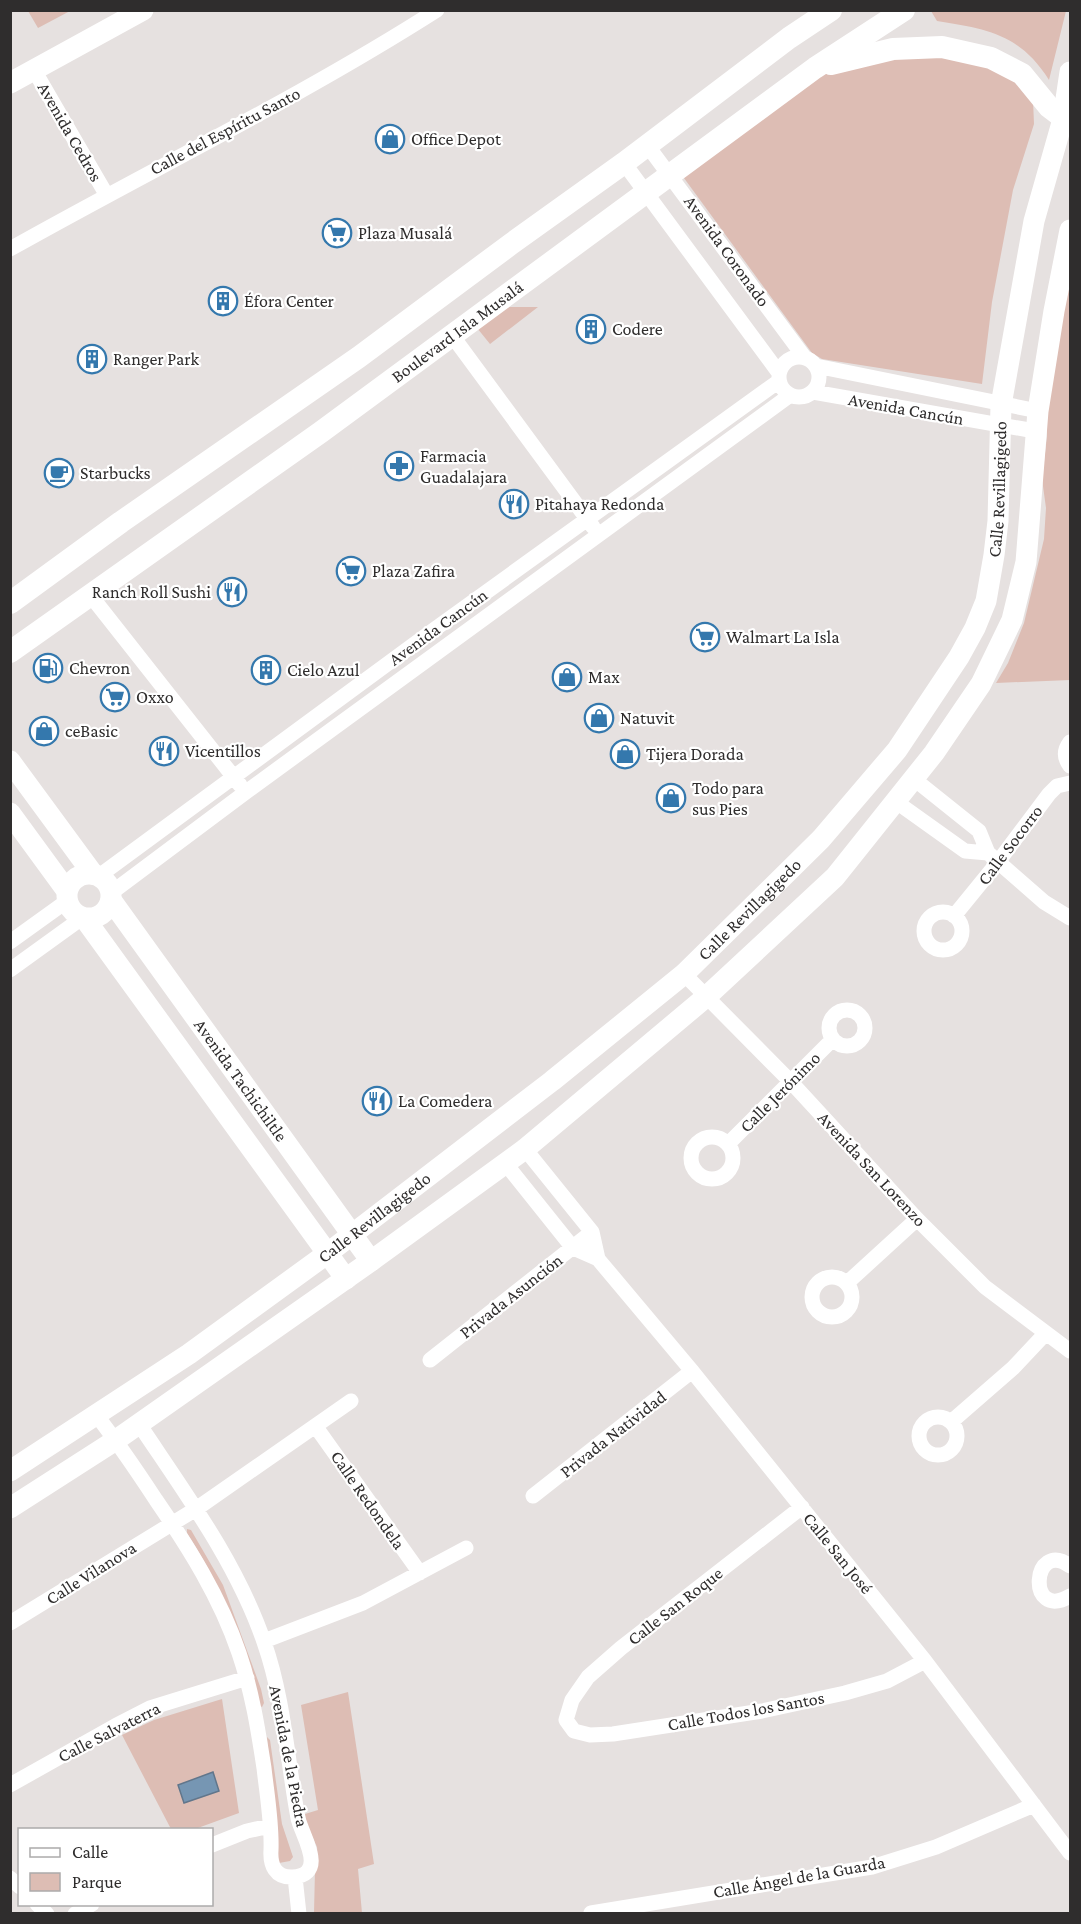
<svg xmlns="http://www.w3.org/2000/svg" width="1081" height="1924" font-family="'Crimson Pro',serif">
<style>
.green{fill:#ddbdb4}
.water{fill:#7696b3;stroke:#61768b;stroke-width:1.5}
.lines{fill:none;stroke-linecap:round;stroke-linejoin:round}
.street{stroke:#fff;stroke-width:15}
.secondary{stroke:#fff;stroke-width:21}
.primary{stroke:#fff;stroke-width:22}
.labels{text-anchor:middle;stroke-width:4.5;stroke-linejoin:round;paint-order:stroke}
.street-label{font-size:18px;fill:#2f2d2d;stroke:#fff}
.poi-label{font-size:18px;fill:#2f2d2d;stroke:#fff;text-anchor:start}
</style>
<rect width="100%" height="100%" fill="#e6e1e0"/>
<path class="green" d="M 28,11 L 70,11 L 38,28 Z
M 931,11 L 1066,11 L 1049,80 C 1020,34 987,29 937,21 Z
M 989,56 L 1033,100 L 1034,124 L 1013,190 L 992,302 L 982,384 L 822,359 L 812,353 L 681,174 L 833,58 Z
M 1070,274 L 1070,680 L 996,683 L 1008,663 L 1024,623 L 1044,539 L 1046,508 L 1042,479 L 1047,436 L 1047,399 Z
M 499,307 L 538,307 L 490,344 L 473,323 Z
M 187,1529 L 191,1530 L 223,1585 L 261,1689 L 264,1703 L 262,1707 L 259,1705 C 240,1640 224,1590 187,1533 Z
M 348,1692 L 374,1864 L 358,1869 L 362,1913 L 314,1913 L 315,1870 L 318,1860 L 317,1847 L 306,1823 L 305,1814 L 318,1810 L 301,1705 Z
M 222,1699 L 239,1813 L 195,1829 L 171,1829 L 122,1735 L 154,1720 Z
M 267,1737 L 270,1740 L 282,1824 L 293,1857 L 290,1861 L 279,1863 L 276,1860 Z"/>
<path class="water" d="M 213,1772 L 219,1791 L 184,1803 L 178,1785 Z"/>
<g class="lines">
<path class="street" d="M 34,70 L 106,194
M 647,145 L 805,358
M 624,163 L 779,373
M 10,249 C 152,169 299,98 437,10
M 451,334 L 593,527
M779 377a20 20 0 1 1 40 0a20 20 0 1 1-40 0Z
M 816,366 L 1038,411
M 813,392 L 1035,431
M 91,596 L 240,785
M 1070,742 C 1064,750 1064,758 1070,766
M 914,779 L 979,831 L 988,853 L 1044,902 L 1070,918
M 895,801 L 965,851 L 988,853
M 99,876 L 428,634 L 779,381
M 111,893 L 246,792 L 789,396
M924 931a19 19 0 1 1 38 0a19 19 0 1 1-38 0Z
M 954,916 L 998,862 L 1049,794 L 1057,786 L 1070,783
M 10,942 L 67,901
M 10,970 L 82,918
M 684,974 L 791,1082 L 917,1219 L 985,1287 L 1070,1351
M829 1028a18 18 0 1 1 36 0a18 18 0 1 1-36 0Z
M691 1158a21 21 0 1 1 42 0a21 21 0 1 1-42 0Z
M 728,1144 L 832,1040
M 525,1149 L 592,1232 L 598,1259
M 505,1163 L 573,1248 L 598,1259 L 692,1371 L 925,1661 L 1070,1853
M812 1297a20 20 0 1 1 40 0a20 20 0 1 1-40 0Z
M 847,1283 L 917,1219
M 430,1360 L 592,1232
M 97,1416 C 118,1443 137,1471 156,1500 C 189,1548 220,1597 239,1653 C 252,1691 258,1729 264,1768 C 267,1795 272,1823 271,1850 C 270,1865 275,1878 293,1877 C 329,1874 301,1834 298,1818 C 287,1759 284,1699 264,1642 C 237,1563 185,1493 139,1424
M919 1436a19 19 0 1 1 38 0a19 19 0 1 1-38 0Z
M 951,1422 L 1013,1368 L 1045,1334
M 316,1427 L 420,1573
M 533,1496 L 692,1371
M 802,1507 L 621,1648 L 588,1677 L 572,1700 L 566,1720 L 574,1731 L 590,1735 L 613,1734 L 762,1711 L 845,1693 L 887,1681 L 925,1661
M 1070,1566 C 1032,1538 1026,1622 1070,1596
M 10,1623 L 196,1509 L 351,1401
M 264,1641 L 363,1603 L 466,1548
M 10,1785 L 115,1726 L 150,1708 L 247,1678
M 212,1845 L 247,1831 L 270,1826
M 295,1877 L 299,1914
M 10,1878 L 20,1887
M 37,1904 L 47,1914
M 591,1913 L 872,1867 L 936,1847 L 1034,1805
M 75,1914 L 92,1904"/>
<g class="secondary">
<path d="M 10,83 L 143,10"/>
<path d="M 10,761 L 93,874"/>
<path d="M 10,813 L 67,891"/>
<circle cx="89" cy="896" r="22"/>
<path id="s1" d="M 111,900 L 371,1261"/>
<path d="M 85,919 L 346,1279"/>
<path id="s2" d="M 10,1471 L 189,1354 L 328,1253 L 552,1081 L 684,974 L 821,839 L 897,750 L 959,657 L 975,628 L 986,601 L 994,555 L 998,521 L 1001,405 L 1034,221 L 1063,119 L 1070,72"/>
<path d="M 10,1508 L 116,1440 L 371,1261 L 525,1149 L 706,997 L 835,877 L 934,753 L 981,684 L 1012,620 L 1026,562 L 1038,411 L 1054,311 L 1070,230"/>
</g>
<g class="primary">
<path d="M 831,64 L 893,49 L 942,47 L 991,58 L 1022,74 L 1049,107 L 1070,123"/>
<path d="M 10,603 L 121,522 L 359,357 L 511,244 L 624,163 L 789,38 L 831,10"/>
<path id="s3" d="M 10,652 L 321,432 L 815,68 L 904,10"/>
</g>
</g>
<defs>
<g id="shop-ring" transform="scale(1.5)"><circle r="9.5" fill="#fff" stroke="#3478ad" stroke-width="1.5"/><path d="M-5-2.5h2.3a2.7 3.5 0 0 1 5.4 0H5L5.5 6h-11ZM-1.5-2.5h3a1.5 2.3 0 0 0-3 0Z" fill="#3478ad"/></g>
<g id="supermarket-ring" transform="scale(1.5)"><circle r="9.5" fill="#fff" stroke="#3478ad" stroke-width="1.5"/><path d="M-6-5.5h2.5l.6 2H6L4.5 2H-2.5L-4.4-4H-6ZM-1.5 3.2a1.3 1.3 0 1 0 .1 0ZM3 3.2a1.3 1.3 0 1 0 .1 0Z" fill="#3478ad"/></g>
<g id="building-ring" transform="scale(1.5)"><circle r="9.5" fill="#fff" stroke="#3478ad" stroke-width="1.5"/><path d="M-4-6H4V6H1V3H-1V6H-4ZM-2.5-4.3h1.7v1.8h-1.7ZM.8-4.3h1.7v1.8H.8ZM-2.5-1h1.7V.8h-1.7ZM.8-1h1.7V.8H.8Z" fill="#3478ad"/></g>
<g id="pharmacy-ring" transform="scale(1.5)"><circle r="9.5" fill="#fff" stroke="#3478ad" stroke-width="1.5"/><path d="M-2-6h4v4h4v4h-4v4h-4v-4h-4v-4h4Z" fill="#3478ad"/></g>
<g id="cafe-ring" transform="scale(1.5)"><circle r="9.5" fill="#fff" stroke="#3478ad" stroke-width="1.5"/><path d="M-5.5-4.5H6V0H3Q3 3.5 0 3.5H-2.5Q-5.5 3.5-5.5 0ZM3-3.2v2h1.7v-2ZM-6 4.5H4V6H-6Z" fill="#3478ad"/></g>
<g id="restaurant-ring" transform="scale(1.5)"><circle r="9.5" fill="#fff" stroke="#3478ad" stroke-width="1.5"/><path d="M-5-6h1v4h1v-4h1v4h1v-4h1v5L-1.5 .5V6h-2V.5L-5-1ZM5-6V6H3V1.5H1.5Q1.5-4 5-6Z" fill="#3478ad"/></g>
<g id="fuel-ring" transform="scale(1.5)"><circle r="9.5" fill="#fff" stroke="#3478ad" stroke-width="1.5"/><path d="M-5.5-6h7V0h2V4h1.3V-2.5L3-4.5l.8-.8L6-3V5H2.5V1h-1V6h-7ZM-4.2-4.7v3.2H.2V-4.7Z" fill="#3478ad"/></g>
</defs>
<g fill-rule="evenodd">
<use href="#shop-ring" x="390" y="139"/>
<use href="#supermarket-ring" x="337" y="233"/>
<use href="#building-ring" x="223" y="301"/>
<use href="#building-ring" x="591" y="329"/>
<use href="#building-ring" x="92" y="359"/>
<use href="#pharmacy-ring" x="399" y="466"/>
<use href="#cafe-ring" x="59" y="473"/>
<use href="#restaurant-ring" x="514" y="504"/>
<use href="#supermarket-ring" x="351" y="571"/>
<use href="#restaurant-ring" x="232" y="592"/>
<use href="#supermarket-ring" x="705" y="637"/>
<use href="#fuel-ring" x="48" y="668"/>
<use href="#building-ring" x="266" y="670"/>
<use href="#shop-ring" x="567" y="677"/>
<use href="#supermarket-ring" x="115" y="697"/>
<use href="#shop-ring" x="599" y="718"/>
<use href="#shop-ring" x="44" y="731"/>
<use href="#restaurant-ring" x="164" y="751"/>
<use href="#shop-ring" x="625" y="754"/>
<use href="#shop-ring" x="671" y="798"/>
<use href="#restaurant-ring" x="377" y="1101"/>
</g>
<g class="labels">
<g class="street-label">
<text transform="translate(225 131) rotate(-28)" y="6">Calle del Espíritu Santo</text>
<text transform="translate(70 132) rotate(60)" y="6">Avenida Cedros</text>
<text transform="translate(727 251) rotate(54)" y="6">Avenida Coronado</text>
<text dy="6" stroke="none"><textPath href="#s3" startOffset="550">Boulevard Isla Musalá</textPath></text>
<text transform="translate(906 409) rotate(10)" y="6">Avenida Cancún</text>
<text dy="6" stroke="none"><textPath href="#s2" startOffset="1434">Calle Revillagigedo</textPath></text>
<text transform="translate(438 627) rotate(-36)" y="6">Avenida Cancún</text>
<text transform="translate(1010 845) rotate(-53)" y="6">Calle Socorro</text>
<text dy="6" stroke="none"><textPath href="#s2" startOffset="930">Calle Revillagigedo</textPath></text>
<text dy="6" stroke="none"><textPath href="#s1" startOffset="222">Avenida Tachichiltle</textPath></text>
<text transform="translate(780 1092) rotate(-45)" y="6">Calle Jerónimo</text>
<text transform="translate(872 1169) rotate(47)" y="6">Avenida San Lorenzo</text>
<text dy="6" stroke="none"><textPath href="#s2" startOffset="444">Calle Revillagigedo</textPath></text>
<text transform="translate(511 1296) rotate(-38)" y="6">Privada Asunción</text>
<text transform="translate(613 1434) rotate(-38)" y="6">Privada Natividad</text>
<text transform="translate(368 1500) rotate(55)" y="6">Calle Redondela</text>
<text transform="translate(838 1553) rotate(51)" y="6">Calle San José</text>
<text transform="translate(91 1573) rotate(-32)" y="6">Calle Vilanova</text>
<text transform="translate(675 1606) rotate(-38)" y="6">Calle San Roque</text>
<text transform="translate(746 1711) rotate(-10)" y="6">Calle Todos los Santos</text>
<text transform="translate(109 1732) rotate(-27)" y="6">Calle Salvaterra</text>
<text transform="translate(289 1756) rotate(79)" y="6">Avenida de la Piedra</text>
<text transform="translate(799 1877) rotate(-10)" y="6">Calle Ángel de la Guarda</text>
</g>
<g class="poi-label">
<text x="411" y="145">Office Depot</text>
<text x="358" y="239">Plaza Musalá</text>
<text x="244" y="307">Éfora Center</text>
<text x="612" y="335">Codere</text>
<text x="113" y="365">Ranger Park</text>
<text x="420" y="462">Farmacia<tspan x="420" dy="21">Guadalajara</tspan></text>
<text x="80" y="479">Starbucks</text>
<text x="535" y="510">Pitahaya Redonda</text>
<text x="372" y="577">Plaza Zafira</text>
<text x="211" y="598" text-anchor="end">Ranch Roll Sushi</text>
<text x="726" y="643">Walmart La Isla</text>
<text x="69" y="674">Chevron</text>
<text x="287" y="676">Cielo Azul</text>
<text x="588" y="683">Max</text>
<text x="136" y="703">Oxxo</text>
<text x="620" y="724">Natuvit</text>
<text x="65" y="737">ceBasic</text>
<text x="185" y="757">Vicentillos</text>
<text x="646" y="760">Tijera Dorada</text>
<text x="692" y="794">Todo para<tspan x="692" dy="21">sus Pies</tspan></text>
<text x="398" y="1107">La Comedera</text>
</g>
</g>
<rect width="1081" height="1924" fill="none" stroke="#2f2d2d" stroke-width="24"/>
<rect x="18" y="1828" width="195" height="78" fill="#ffffff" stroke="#acabab" stroke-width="1.5"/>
<rect x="30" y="1848" width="30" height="9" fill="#ffffff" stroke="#acabab" stroke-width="1.5"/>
<text x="72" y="1858" font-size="18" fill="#2f2d2d">Calle</text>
<rect x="30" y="1873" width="30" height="18" fill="#ddbdb4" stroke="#acabab" stroke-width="1.5"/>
<text x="72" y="1888" font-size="18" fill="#2f2d2d">Parque</text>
</svg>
